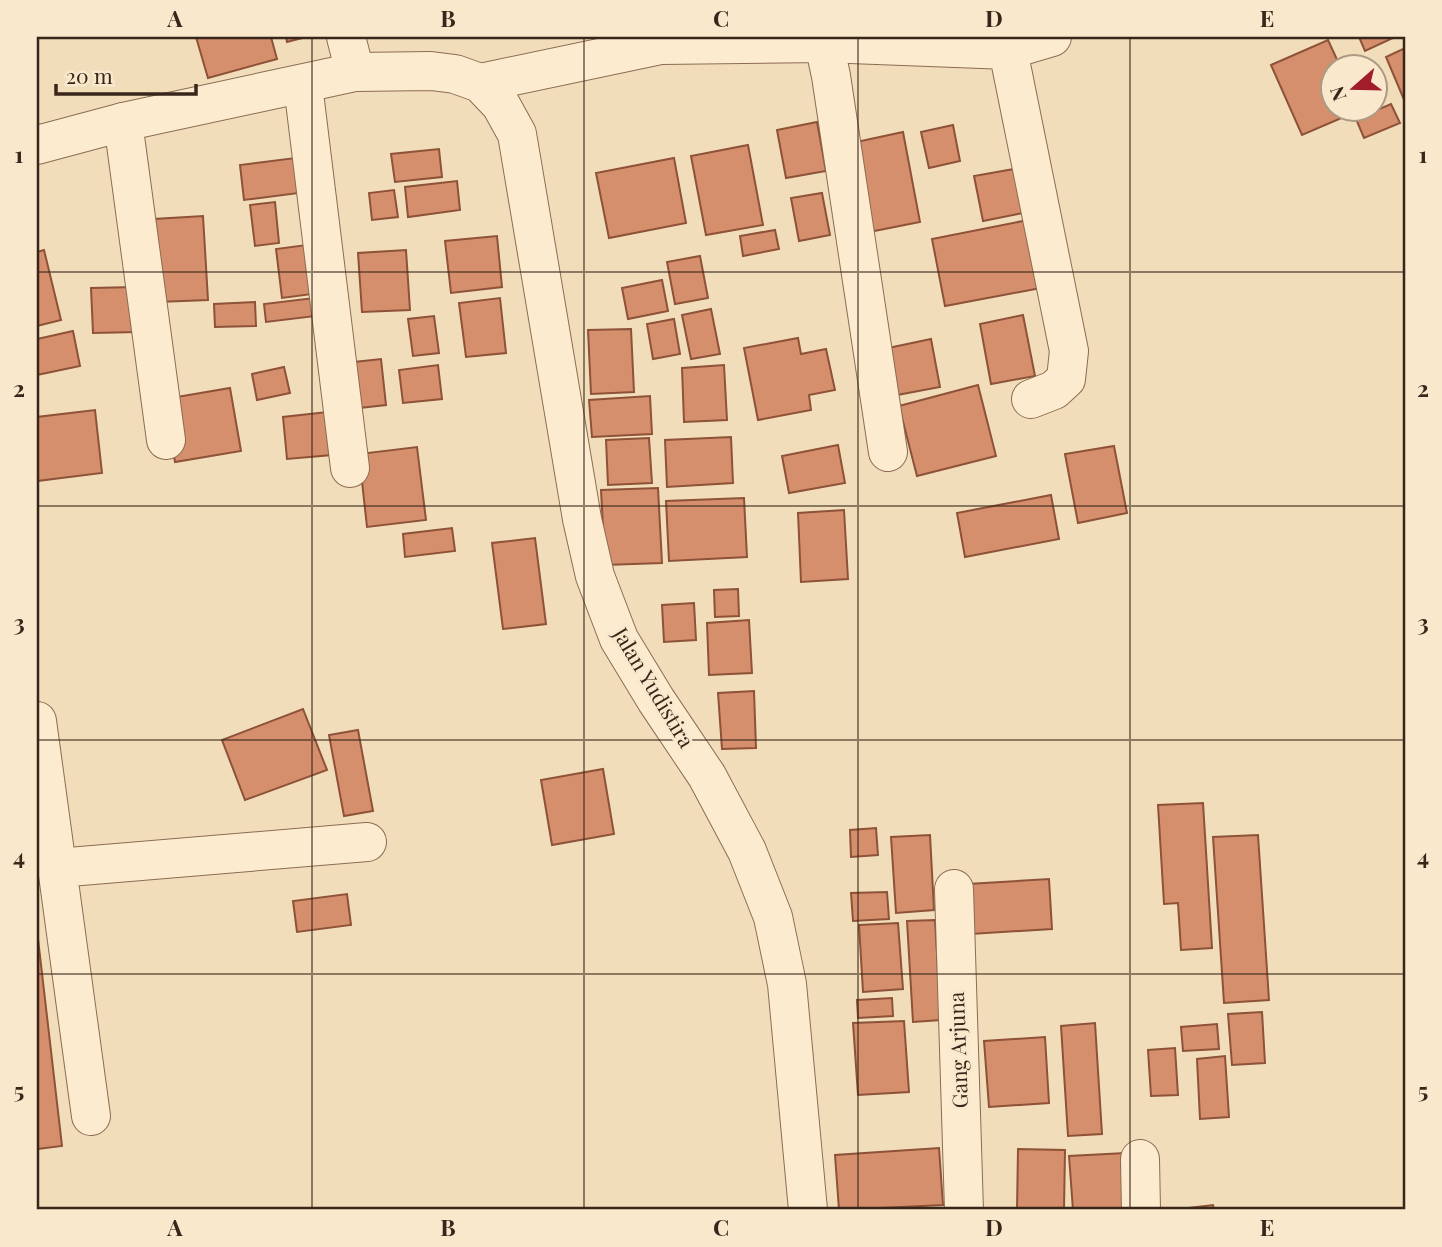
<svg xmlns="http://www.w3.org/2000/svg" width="1442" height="1247" font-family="'Playfair Display',serif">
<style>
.building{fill:#d58f6d;stroke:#8d5237;stroke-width:2}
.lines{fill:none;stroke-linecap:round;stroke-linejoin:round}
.minor-casing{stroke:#8b6c53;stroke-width:40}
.tertiary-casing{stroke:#8b6c53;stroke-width:40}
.minor{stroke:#fcebcf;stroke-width:38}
.tertiary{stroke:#fcebcf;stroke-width:38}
.grid{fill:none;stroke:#39261a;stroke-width:2;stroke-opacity:0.55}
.labels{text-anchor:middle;stroke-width:6;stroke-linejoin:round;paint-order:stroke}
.street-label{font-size:21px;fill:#39261a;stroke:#f9e8cc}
.neatline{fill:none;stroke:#39261a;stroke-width:2.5}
.grid-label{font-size:23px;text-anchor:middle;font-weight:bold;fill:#39261a}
</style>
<rect width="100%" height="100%" fill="#f2ddbb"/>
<path class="building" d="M 196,37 L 271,37 L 277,59 L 208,78 Z
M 286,37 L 306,37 L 287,42 Z
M 1359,37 L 1392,37 L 1393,38 L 1365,51 Z
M 1328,40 L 1340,66 L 1334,66 L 1334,108 L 1360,110 L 1302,135 L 1271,65 Z
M 1405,48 L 1405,102 L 1386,57 Z
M 1391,104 L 1400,123 L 1364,138 L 1356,119 Z
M 817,122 L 826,171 L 786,178 L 777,130 Z
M 953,125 L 960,161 L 929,168 L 921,132 Z
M 903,132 L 920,222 L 859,234 L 847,144 Z
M 748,145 L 763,225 L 706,235 L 691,156 Z
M 439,149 L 442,177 L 395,182 L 391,154 Z
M 295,158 L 299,193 L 244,200 L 240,165 Z
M 674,158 L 686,223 L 609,238 L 596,173 Z
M 1014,169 L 1023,213 L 983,221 L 974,176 Z
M 457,181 L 460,210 L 408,217 L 405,187 Z
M 394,190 L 398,217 L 372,220 L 369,193 Z
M 822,193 L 830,235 L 799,241 L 791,198 Z
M 275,202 L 279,243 L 255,246 L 250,205 Z
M 203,216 L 208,300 L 158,302 L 154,219 Z
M 1028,220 L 1041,288 L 945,306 L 932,239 Z
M 775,230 L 779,249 L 743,256 L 740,236 Z
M 497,236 L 502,287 L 451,293 L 445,241 Z
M 314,244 L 320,293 L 282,298 L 276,249 Z
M 44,250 L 61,320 L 37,326 L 37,252 Z
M 406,250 L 410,310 L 362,312 L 358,253 Z
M 700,256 L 708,298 L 675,304 L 667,262 Z
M 662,280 L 668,311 L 628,319 L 622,288 Z
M 135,287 L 137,332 L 93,333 L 91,288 Z
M 322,297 L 324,315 L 266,322 L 264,304 Z
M 500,298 L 506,353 L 466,357 L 459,303 Z
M 255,302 L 256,326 L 215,327 L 214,304 Z
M 711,309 L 720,354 L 691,359 L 682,315 Z
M 1023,315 L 1035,376 L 991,384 L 980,324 Z
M 434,316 L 439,353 L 413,356 L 408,319 Z
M 674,319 L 680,354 L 653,359 L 647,324 Z
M 631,329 L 634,392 L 591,394 L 588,330 Z
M 73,331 L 80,366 L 37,375 L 37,339 Z
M 798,338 L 801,354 L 826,349 L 835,390 L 809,395 L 811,410 L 758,420 L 744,348 Z
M 931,339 L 940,387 L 897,395 L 888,348 Z
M 381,359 L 386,405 L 351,409 L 345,363 Z
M 438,365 L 442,399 L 403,403 L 399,370 Z
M 724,365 L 727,420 L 684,422 L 682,368 Z
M 284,367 L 290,393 L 257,400 L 252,374 Z
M 978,385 L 996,456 L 917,476 L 899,406 Z
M 230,388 L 241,451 L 175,462 L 165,399 Z
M 650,396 L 652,434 L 592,437 L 589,400 Z
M 95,410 L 102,473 L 37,481 L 37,417 Z
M 327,412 L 332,455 L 287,459 L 283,417 Z
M 731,437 L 733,483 L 667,487 L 665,440 Z
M 649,438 L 652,483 L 608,485 L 606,440 Z
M 838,445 L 845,483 L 789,493 L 782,456 Z
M 1114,446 L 1127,513 L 1078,523 L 1065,454 Z
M 417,447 L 426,520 L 367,527 L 359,454 Z
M 658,488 L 662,563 L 605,565 L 601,490 Z
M 1051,495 L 1059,539 L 965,557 L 957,513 Z
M 744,498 L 747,557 L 669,561 L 666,501 Z
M 844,510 L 848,579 L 801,582 L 798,513 Z
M 452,528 L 455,551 L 405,557 L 403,534 Z
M 535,538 L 546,624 L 503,629 L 492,543 Z
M 738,589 L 739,616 L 715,617 L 714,590 Z
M 694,603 L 696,640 L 664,642 L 662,605 Z
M 749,620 L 752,673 L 709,675 L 707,623 Z
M 754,691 L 756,748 L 722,749 L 718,693 Z
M 303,709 L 327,770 L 245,800 L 222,740 Z
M 358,730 L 373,811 L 344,816 L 329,735 Z
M 603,769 L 614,834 L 552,845 L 541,780 Z
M 1203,803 L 1212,948 L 1181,950 L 1178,903 L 1164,904 L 1158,805 Z
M 876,828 L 878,855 L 851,857 L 850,830 Z
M 930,835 L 934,910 L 896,913 L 891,837 Z
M 1258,835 L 1269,1000 L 1224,1003 L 1213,837 Z
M 1049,879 L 1052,929 L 971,934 L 968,884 Z
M 887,892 L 889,919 L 853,921 L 851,893 Z
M 347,894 L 351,925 L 297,932 L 293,901 Z
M 935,920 L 941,1020 L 913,1022 L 907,921 Z
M 898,923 L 903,989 L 863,992 L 859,925 Z
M 37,930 L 62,1146 L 37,1149 Z
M 892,998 L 893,1016 L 858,1018 L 857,1000 Z
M 1262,1012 L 1265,1063 L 1232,1065 L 1228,1014 Z
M 904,1021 L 909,1092 L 858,1095 L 853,1023 Z
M 1095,1023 L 1102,1134 L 1068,1136 L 1061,1026 Z
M 1217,1024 L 1219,1049 L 1183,1051 L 1181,1027 Z
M 1045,1037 L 1049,1103 L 989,1107 L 984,1041 Z
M 1175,1048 L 1178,1095 L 1151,1096 L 1148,1050 Z
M 1225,1056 L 1229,1117 L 1200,1119 L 1197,1059 Z
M 939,1148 L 943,1205 L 839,1210 L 835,1155 Z
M 1018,1149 L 1065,1150 L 1064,1210 L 1017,1210 Z
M 1125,1153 L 1128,1210 L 1073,1210 L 1069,1156 Z
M 1213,1205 L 1214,1210 L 1171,1210 Z"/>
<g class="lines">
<g class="minor-casing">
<path id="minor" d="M 346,37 L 355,72
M 824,43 L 831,76 L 888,452
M 1008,50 L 1069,351 L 1066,379 L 1054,390 L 1031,399
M 480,83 L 661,45 L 824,43 L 1008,50 L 1052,37
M 303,85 L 350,468
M 123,122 L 166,440
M 37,721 L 91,1116
M 57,868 L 367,842
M 954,889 L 964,1210
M 1140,1159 L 1141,1210"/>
</g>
<g class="tertiary-casing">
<path id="tertiary" d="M 37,145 L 123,122 L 355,72 L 431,71 L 455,74 L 480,83 L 501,105 L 517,134 L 582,519 L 595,576 L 619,639 L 656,700 L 707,776 L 747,851 L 773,917 L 787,984 L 808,1210"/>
</g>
<use href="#minor" class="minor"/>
<use href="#tertiary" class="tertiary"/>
</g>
<path class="grid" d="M 312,37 L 312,1210M 584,37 L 584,1210M 858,37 L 858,1210M 1130,37 L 1130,1210M 37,272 L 1405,272M 37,506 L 1405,506M 37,740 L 1405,740M 37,974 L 1405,974"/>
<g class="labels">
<g class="street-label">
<text transform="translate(653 688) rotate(59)" y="7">Jalan Yudistira</text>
<text transform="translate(959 1050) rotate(-92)" y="7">Gang Arjuna</text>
</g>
</g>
<rect width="1442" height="1247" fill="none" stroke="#f9e8cc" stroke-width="77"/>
<g transform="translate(1354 88) rotate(250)"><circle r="33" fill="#f9e8cc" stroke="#ac9a85" stroke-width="2"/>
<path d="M0-5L12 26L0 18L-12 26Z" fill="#a01d29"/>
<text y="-10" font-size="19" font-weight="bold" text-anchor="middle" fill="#39261a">N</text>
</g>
<path d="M56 84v10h140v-10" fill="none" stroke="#39261a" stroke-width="3.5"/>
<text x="66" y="84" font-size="21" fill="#39261a" stroke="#f9e8cc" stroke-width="5" paint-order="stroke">20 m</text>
<rect x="38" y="38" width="1366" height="1170" class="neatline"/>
<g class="grid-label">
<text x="175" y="27">A</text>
<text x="448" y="27">B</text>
<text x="721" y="27">C</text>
<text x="994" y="27">D</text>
<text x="1267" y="27">E</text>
<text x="19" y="163">1</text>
<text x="1423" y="163">1</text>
<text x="19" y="397">2</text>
<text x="1423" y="397">2</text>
<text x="19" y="631">3</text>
<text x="1423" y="631">3</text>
<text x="19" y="865">4</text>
<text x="1423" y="865">4</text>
<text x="19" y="1099">5</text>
<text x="1423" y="1099">5</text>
<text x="175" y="1236">A</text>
<text x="448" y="1236">B</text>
<text x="721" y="1236">C</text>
<text x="994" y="1236">D</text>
<text x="1267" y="1236">E</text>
</g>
</svg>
